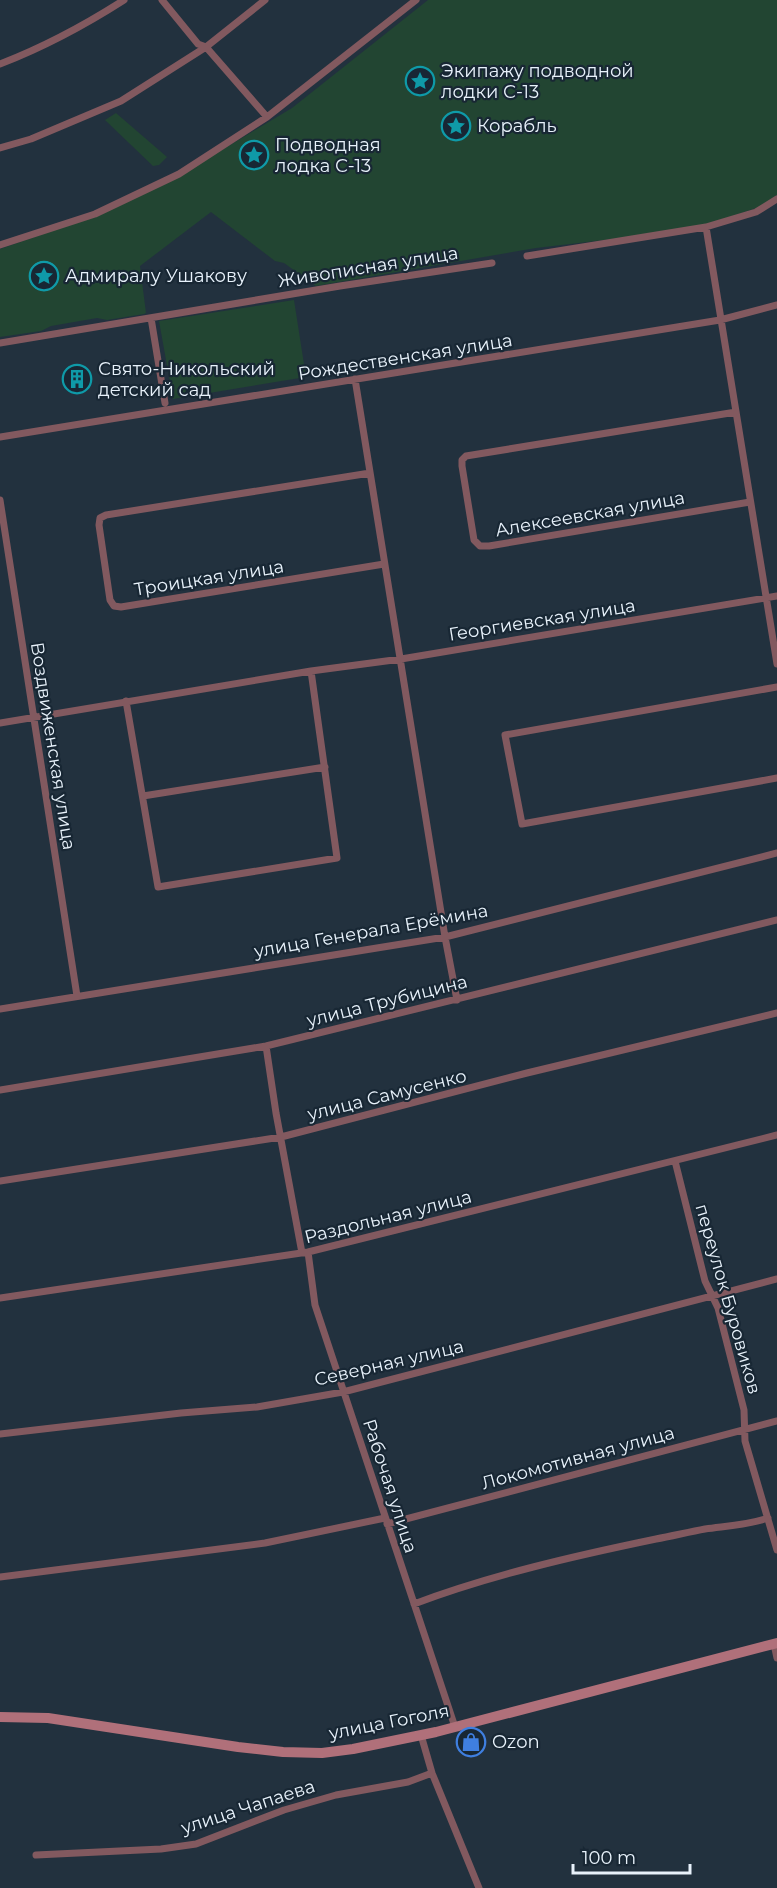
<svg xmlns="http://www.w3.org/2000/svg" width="777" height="1888" font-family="Montserrat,sans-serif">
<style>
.green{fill:#224532}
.water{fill:#5b7597;stroke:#859ab5;stroke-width:1.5}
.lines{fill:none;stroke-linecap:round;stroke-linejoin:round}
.minor{stroke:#82595f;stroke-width:7}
.secondary{stroke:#b0707a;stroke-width:10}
.labels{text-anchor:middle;stroke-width:4.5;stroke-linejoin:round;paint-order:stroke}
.poi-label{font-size:18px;fill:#e8f2fb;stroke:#182734;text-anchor:start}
.street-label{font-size:18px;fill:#e8f2fb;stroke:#182734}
</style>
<rect width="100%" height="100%" fill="#22313e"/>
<path class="green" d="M 428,0 L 777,0 L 777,195 L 762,206 L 709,224 L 613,239 L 536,248 L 316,286 L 284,263 L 275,261 L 211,212 L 140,266 L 146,313 L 144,314 L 107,320 L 97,318 L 51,326 L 41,331 L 0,337 L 0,249 L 95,216 L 170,181 L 292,108 Z
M 116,113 L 167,157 L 159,165 L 153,166 L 105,120 Z
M 294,300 L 306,377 L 173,399 L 159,321 Z"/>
<path class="water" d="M30 276a14 14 0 1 1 28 0a14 14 0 1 1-28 0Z"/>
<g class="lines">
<path class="minor" d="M 162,0 L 198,44 L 206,47 L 267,117
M 0,64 C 44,47 85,25 124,0
M 0,148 L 31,139 L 121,101 L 206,47 L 265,0
M 706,227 L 777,664
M 0,245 L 95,214 L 179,174 L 267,117 L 416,0
M 527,256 L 706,227 L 756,212 L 777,199
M 151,318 L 165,403
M 0,343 L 340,286 L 492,263
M 355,379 L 445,937 L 457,1000
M 736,412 L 466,456 L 462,460 L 462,466 L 474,540 L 480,546 L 489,546 L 750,502
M 0,437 L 720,320 L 777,305
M 370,473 L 106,515 L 100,518 L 99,525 L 110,600 L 114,606 L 121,607 L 384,564
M 0,500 L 77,996
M 777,687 L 505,735 L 522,824 L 777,778
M 126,701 L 158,887 L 337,858 L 311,671
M 0,723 L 311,671 L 401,659 L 777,596
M 143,796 L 325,767
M 0,1009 L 445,937 L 777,853
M 266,1046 L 276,1113 L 302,1253
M 0,1090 L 266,1046 L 777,920
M 675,1161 L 705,1281 L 718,1308 L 744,1410 L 745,1441 L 777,1550
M 0,1181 L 281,1137 L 527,1073 L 777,1013
M 308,1252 L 315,1305 L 455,1727
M 0,1298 L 308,1252 L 777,1135
M 0,1434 L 181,1413 L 257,1407 L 343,1392 L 777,1279
M 387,1524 L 777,1421
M 0,1577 L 265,1543 L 385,1518
M 414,1604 C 491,1575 574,1556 656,1539 C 672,1536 689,1532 705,1529 C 726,1526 748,1525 768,1518
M 774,1644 L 777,1658
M 421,1735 L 432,1773 L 479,1888
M 36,1855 L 161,1849 L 196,1844 L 284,1810 L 336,1795 L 408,1782 L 432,1773"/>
<path class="secondary" d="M 0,1717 L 48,1718 L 238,1747 L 283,1752 L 322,1753 L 353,1749 L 436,1732 L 777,1643"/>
</g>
<defs>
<g id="sight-ring" transform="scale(1.5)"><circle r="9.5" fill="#182734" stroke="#0f9aa8" stroke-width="1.5"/><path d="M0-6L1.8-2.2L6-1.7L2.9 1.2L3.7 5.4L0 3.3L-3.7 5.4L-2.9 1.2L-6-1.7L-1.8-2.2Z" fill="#0f9aa8"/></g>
<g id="building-ring" transform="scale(1.5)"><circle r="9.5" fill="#182734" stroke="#0f9aa8" stroke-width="1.5"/><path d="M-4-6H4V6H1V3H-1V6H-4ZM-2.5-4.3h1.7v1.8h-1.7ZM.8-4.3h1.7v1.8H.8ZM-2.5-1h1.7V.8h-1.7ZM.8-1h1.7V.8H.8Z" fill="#0f9aa8"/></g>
<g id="shop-ring" transform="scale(1.5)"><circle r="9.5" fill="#182734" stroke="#3f7fe0" stroke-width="1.5"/><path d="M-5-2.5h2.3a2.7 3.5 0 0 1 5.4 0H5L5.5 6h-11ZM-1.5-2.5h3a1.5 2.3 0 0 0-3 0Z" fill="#3f7fe0"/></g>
</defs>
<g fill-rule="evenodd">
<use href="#sight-ring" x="420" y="81"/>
<use href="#sight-ring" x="456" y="126"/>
<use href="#sight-ring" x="254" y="155"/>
<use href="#sight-ring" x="44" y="276"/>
<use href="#building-ring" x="77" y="379"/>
<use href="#shop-ring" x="471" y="1742"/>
</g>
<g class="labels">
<g class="poi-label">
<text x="441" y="77">Экипажу подводной<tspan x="441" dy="21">лодки С-13</tspan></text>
<text x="477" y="132">Корабль</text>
<text x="275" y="151">Подводная<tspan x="275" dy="21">лодка С-13</tspan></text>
<text x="65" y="282">Адмиралу Ушакову</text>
<text x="98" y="375">Свято-Никольский<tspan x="98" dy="21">детский сад</tspan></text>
<text x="492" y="1748">Ozon</text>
</g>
<g class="street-label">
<text transform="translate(368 267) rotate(-9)" y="6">Живописная улица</text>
<text transform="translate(405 357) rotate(-9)" y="6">Рождественская улица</text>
<text transform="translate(590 514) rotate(-10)" y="6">Алексеевская улица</text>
<text transform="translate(209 578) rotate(-9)" y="6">Троицкая улица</text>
<text transform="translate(542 620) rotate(-9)" y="6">Георгиевская улица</text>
<text transform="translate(53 746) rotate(81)" y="6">Воздвиженская улица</text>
<text transform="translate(371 931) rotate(-10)" y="6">улица Генерала Ерёмина</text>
<text transform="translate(387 1001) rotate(-14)" y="6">улица Трубицина</text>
<text transform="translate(387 1095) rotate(-14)" y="6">улица Самусенко</text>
<text transform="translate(388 1217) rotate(-14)" y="6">Раздольная улица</text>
<text transform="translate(728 1299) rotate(74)" y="6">переулок Буровиков</text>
<text transform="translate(389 1363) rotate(-13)" y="6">Северная улица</text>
<text transform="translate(578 1458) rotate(-15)" y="6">Локомотивная улица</text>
<text transform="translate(390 1486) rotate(72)" y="6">Рабочая улица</text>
<text transform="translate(389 1722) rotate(-11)" y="6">улица Гоголя</text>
<text transform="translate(248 1807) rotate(-18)" y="6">улица Чапаева</text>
</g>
</g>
<path d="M573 1864v9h117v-9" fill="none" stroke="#e8f2fb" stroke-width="3"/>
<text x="582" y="1864" font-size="18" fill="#e8f2fb" stroke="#182734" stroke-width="4.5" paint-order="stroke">100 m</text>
</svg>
